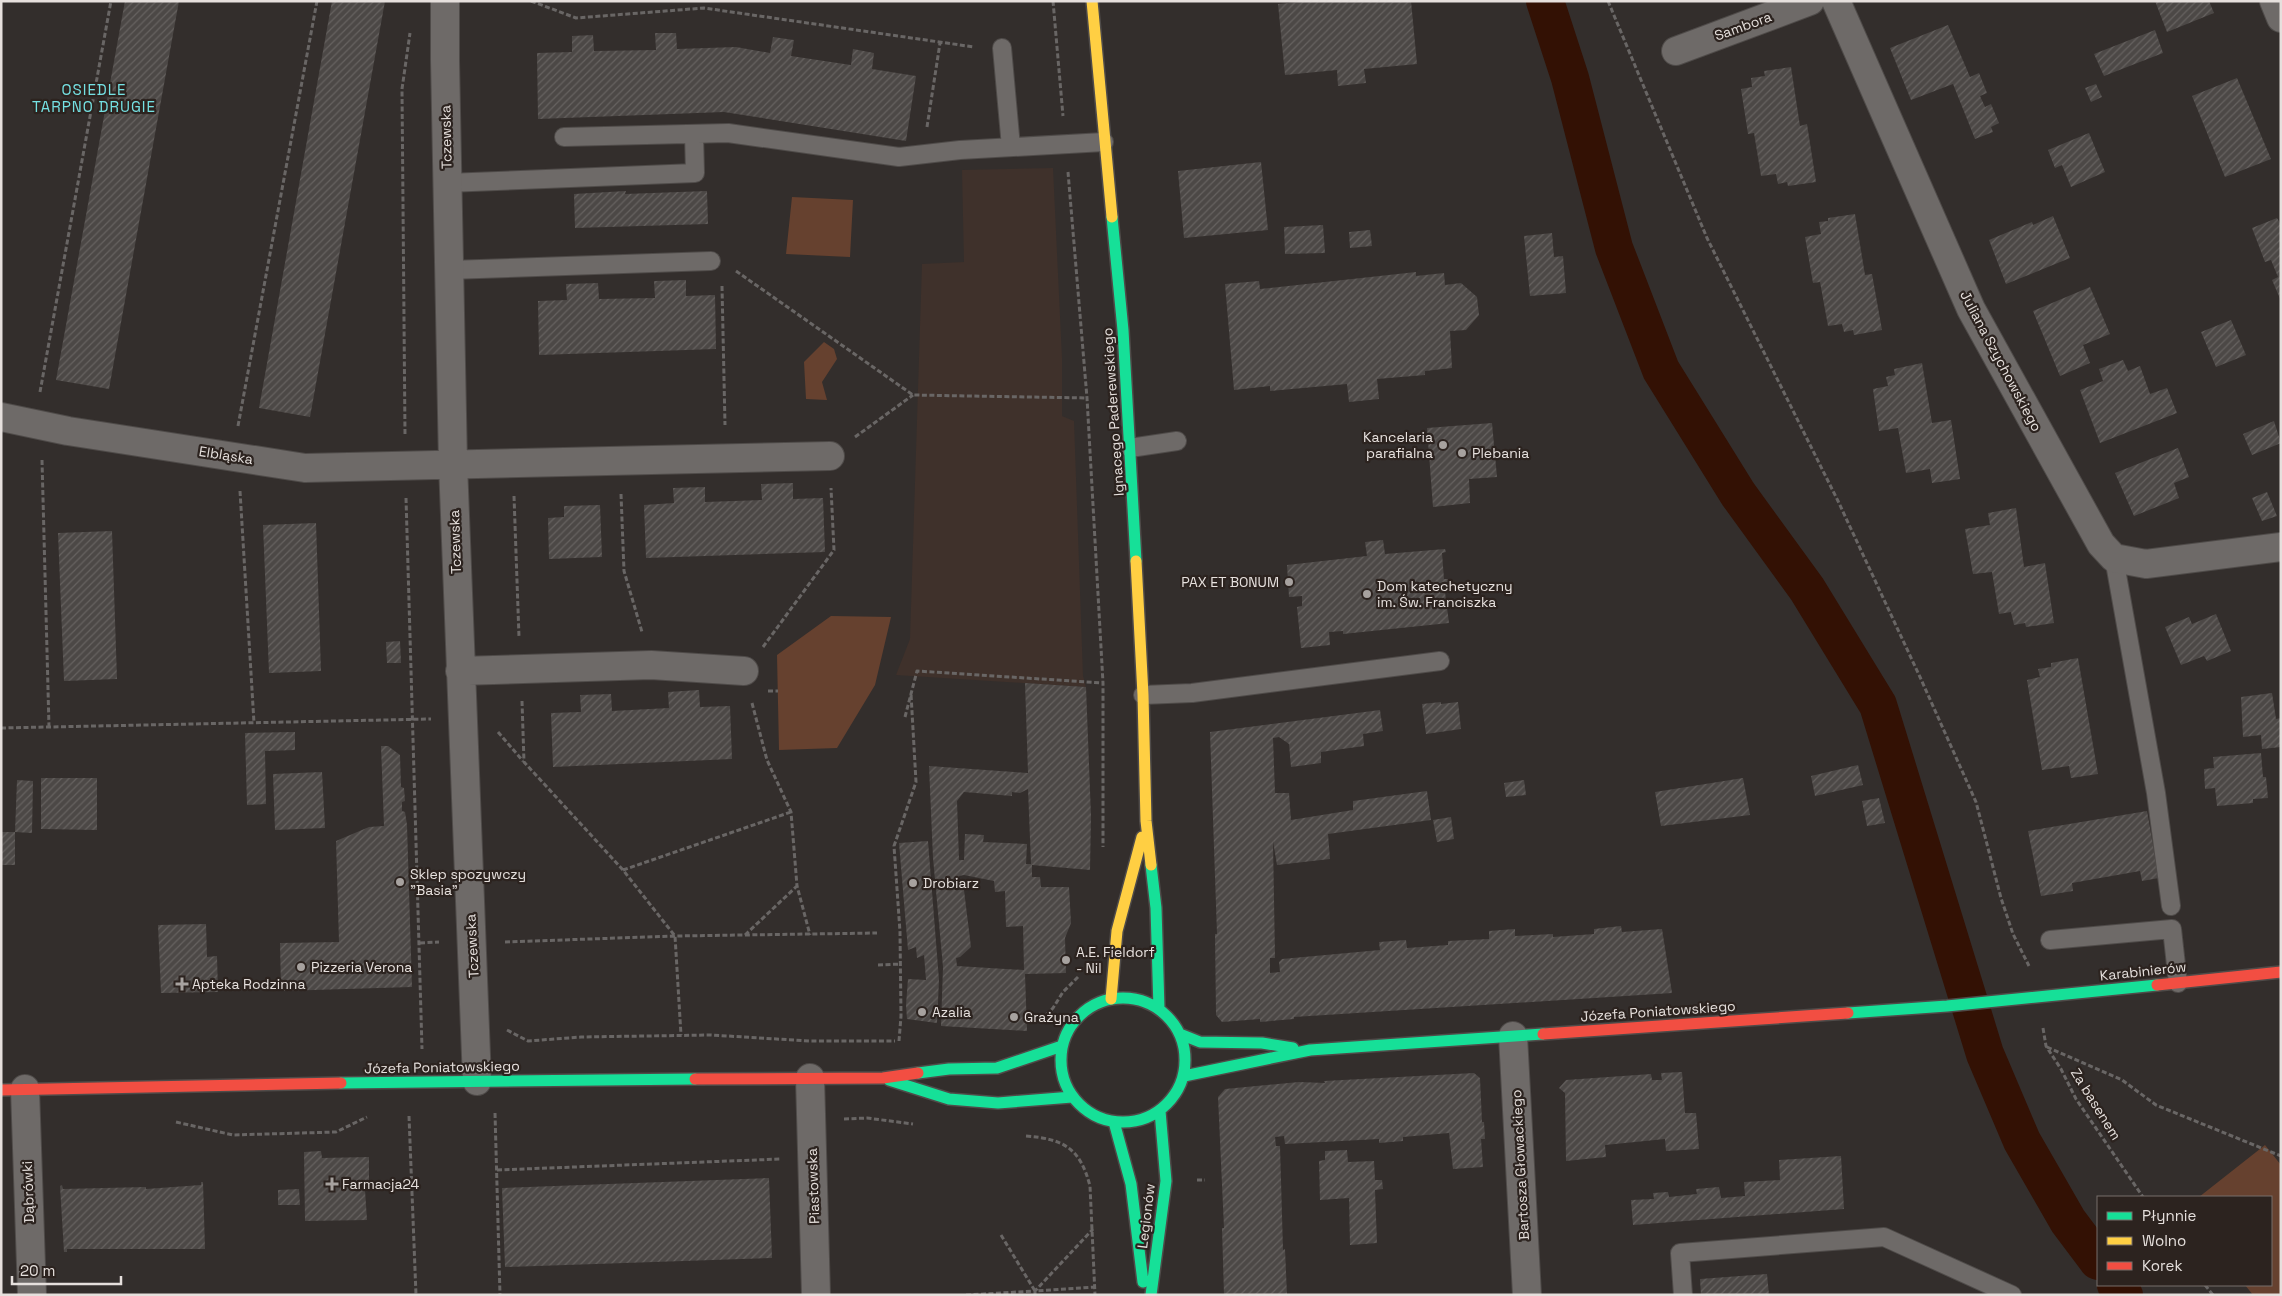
<svg xmlns="http://www.w3.org/2000/svg" width="2282" height="1296" font-family="'Space Grotesk',sans-serif">
<style>
.built{fill:#3f312b}
.park{fill:#66412f}
.lines{fill:none;stroke-linecap:round;stroke-linejoin:round}
.canal{stroke:#331104;stroke-width:38}
.building{fill:url(#building-hatch);fill-rule:evenodd}
.lane-casing{stroke:#4f4b49;stroke-width:20}
.street-casing{stroke:#4f4b49;stroke-width:30}
.fast-casing{stroke:#4f4b49;stroke-width:14}
.slow-casing{stroke:#4f4b49;stroke-width:14}
.jam-casing{stroke:#4f4b49;stroke-width:14}
.path{stroke:#696665;stroke-width:3;stroke-dasharray:5 2.5;stroke-linecap:butt}
.lane{stroke:#6e6a68;stroke-width:18}
.street{stroke:#6e6a68;stroke-width:28}
.fast{stroke:#16e098;stroke-width:11}
.slow{stroke:#ffcf43;stroke-width:11}
.jam{stroke:#f24e42;stroke-width:11}
.poi-dot{fill:#a7a29f;stroke:#2c231f;stroke-width:2}
.labels{text-anchor:middle;stroke-width:4.5;stroke-linejoin:round;paint-order:stroke}
.street-label{font-size:14px;fill:#e6e0dd;stroke:#2c231f}
.poi-label{font-size:14px;fill:#e6e0dd;stroke:#2c231f;text-anchor:start}
.neighbourhood-label{font-size:15px;letter-spacing:1px;fill:#75e1e3;stroke:#2c231f}
</style>
<defs>
<pattern id="building-hatch" width="6" height="6" patternUnits="userSpaceOnUse" patternTransform="scale(1.25)"><rect width="6" height="6" fill="#4c4846"/><path d="M-1 1l2-2M0 6l6-6M5 7l2-2" fill="none" stroke="#666260"/></pattern>
</defs>
<rect width="100%" height="100%" fill="#332e2c"/>
<path class="built" d="M 1053,168 L 1062,358 L 1062,416 L 1074,421 L 1083,676 L 1086,687 L 896,675 L 910,639 L 922,264 L 964,262 L 962,170 Z"/>
<path class="park" d="M 792,197 L 853,200 L 850,257 L 786,254 Z
M 824,342 L 834,349 L 837,359 L 822,382 L 827,400 L 806,399 L 804,362 Z
M 831,616 L 891,617 L 875,685 L 837,748 L 779,750 L 777,655 Z
M 2265,1145 L 2281,1165 L 2281,1295 L 2253,1295 L 2245,1285 L 2271,1285 L 2271,1197 L 2199,1197 Z"/>
<g class="lines">
<path class="canal" d="M 1545,1 L 1570,78 L 1614,248 L 1661,370 L 1738,494 L 1807,589 L 1878,705 L 1985,1054 L 2022,1141 L 2068,1221 L 2098,1261
M 2116,1285 L 2124,1295"/>
</g>
<path class="building" d="M 125,1 L 179,1 L 109,389 L 56,380 Z
M 332,1 L 385,1 L 310,417 L 259,408 Z
M 1310,1 L 1411,1 L 1417,64 L 1364,69 L 1366,83 L 1338,86 L 1337,70 L 1285,75 L 1278,4 Z
M 2155,1 L 2209,1 L 2214,13 L 2167,32 Z
M 1948,25 L 1970,77 L 1979,73 L 1987,93 L 1980,96 L 1985,107 L 1991,104 L 1999,123 L 1991,127 L 1993,132 L 1975,139 L 1953,84 L 1911,100 L 1890,48 Z
M 2155,30 L 2163,53 L 2104,76 L 2094,54 Z
M 655,33 L 676,33 L 677,49 L 736,47 L 770,53 L 773,37 L 794,40 L 791,56 L 851,65 L 853,49 L 874,53 L 872,69 L 916,76 L 906,141 L 724,112 L 538,119 L 537,53 L 572,52 L 572,36 L 593,35 L 594,51 L 656,50 Z
M 1791,67 L 1800,126 L 1807,124 L 1816,182 L 1788,186 L 1787,182 L 1778,184 L 1776,174 L 1761,176 L 1754,133 L 1748,134 L 1741,89 L 1752,87 L 1751,78 L 1765,76 L 1764,71 Z
M 2237,78 L 2271,159 L 2225,177 L 2192,96 Z
M 2096,84 L 2102,97 L 2091,102 L 2085,88 Z
M 2089,133 L 2105,172 L 2071,187 L 2062,165 L 2055,168 L 2048,150 Z
M 1261,162 L 1268,230 L 1184,238 L 1178,171 Z
M 626,191 L 625,194 L 707,191 L 708,224 L 575,228 L 574,194 Z
M 1855,214 L 1865,275 L 1872,274 L 1882,330 L 1854,335 L 1853,330 L 1844,332 L 1842,324 L 1828,326 L 1820,282 L 1813,283 L 1805,237 L 1821,234 L 1819,222 L 1828,221 L 1828,218 Z
M 2053,216 L 2070,258 L 2006,284 L 1989,240 L 2032,222 L 2033,225 Z
M 2277,218 L 2281,225 L 2281,301 L 2272,280 L 2278,277 L 2271,260 L 2265,262 L 2252,228 Z
M 1323,225 L 1325,253 L 1285,254 L 1284,227 Z
M 1370,230 L 1372,246 L 1350,248 L 1349,232 Z
M 1552,233 L 1554,257 L 1563,256 L 1566,293 L 1530,296 L 1524,236 Z
M 1416,272 L 1416,276 L 1444,273 L 1445,285 L 1461,283 L 1477,297 L 1479,315 L 1466,330 L 1450,331 L 1452,368 L 1425,371 L 1425,375 L 1377,379 L 1379,399 L 1349,402 L 1347,384 L 1270,391 L 1270,386 L 1234,390 L 1225,284 L 1259,281 L 1260,289 Z
M 686,280 L 686,296 L 715,295 L 716,349 L 539,355 L 538,301 L 567,300 L 566,284 L 598,283 L 599,299 L 655,298 L 654,281 Z
M 2090,287 L 2110,334 L 2083,345 L 2090,363 L 2060,376 L 2033,311 Z
M 2231,320 L 2246,355 L 2216,367 L 2201,332 Z
M 2123,360 L 2128,371 L 2140,366 L 2150,394 L 2167,388 L 2177,413 L 2100,443 L 2080,390 L 2103,381 L 2099,369 Z
M 1922,363 L 1932,423 L 1951,420 L 1960,479 L 1932,483 L 1930,469 L 1906,473 L 1898,428 L 1879,431 L 1873,389 L 1888,386 L 1886,377 L 1895,375 L 1894,369 Z
M 2274,421 L 2281,443 L 2252,455 L 2243,434 Z
M 1492,423 L 1497,477 L 1469,479 L 1470,503 L 1433,507 L 1427,428 Z
M 2178,448 L 2189,477 L 2174,483 L 2179,498 L 2134,516 L 2115,473 Z
M 793,483 L 793,499 L 823,498 L 825,552 L 646,558 L 644,505 L 674,503 L 673,488 L 705,487 L 705,502 L 762,500 L 761,484 Z
M 2267,492 L 2277,516 L 2262,521 L 2252,498 Z
M 600,505 L 602,557 L 549,559 L 548,518 L 564,517 L 564,506 Z
M 2016,508 L 2024,567 L 2045,563 L 2054,623 L 2026,627 L 2025,623 L 2014,625 L 2011,612 L 1999,614 L 1992,572 L 1973,574 L 1965,529 L 1990,525 L 1988,513 Z
M 316,523 L 321,671 L 269,673 L 263,525 Z
M 112,531 L 117,679 L 64,681 L 58,533 Z
M 1383,540 L 1385,554 L 1445,549 L 1446,552 L 1442,553 L 1444,579 L 1448,579 L 1448,582 L 1439,584 L 1440,593 L 1445,592 L 1449,623 L 1343,634 L 1343,631 L 1329,632 L 1330,645 L 1301,648 L 1297,607 L 1302,606 L 1302,596 L 1289,597 L 1287,565 L 1367,556 L 1365,542 Z
M 2216,614 L 2231,651 L 2207,661 L 2204,656 L 2181,665 L 2165,627 L 2189,617 L 2192,624 Z
M 400,641 L 401,663 L 387,663 L 386,642 Z
M 2078,658 L 2098,774 L 2071,778 L 2069,766 L 2042,770 L 2027,680 L 2040,677 L 2038,669 L 2051,667 L 2051,663 Z
M 1025,683 L 1086,687 L 1091,816 L 1090,870 L 1032,865 L 1032,877 L 1040,877 L 1041,887 L 1069,887 L 1071,923 L 1065,938 L 1066,973 L 1025,974 L 1027,1031 L 941,1026 L 943,967 L 933,858 L 929,766 L 1028,773 ZM 1028,789 L 1031,864 L 1026,864 L 1027,844 L 983,842 L 984,835 L 965,834 L 964,860 L 959,860 L 957,801 L 964,792 L 1012,796 L 1012,792 L 1020,793 ZM 964,875 L 994,881 L 995,892 L 1005,891 L 1006,927 L 1023,926 L 1024,970 L 957,966 L 956,958 L 960,957 L 971,947 L 963,882 L 959,882 L 959,876 Z
M 699,690 L 700,707 L 730,706 L 732,759 L 553,767 L 551,713 L 581,712 L 580,695 L 611,694 L 612,711 L 669,708 L 668,692 Z
M 2272,693 L 2276,719 L 2281,718 L 2281,747 L 2262,749 L 2261,735 L 2243,737 L 2241,697 Z
M 1441,702 L 1441,704 L 1458,702 L 1461,729 L 1426,734 L 1422,704 Z
M 1380,710 L 1383,731 L 1363,734 L 1364,746 L 1321,752 L 1321,763 L 1291,767 L 1289,744 L 1279,737 L 1273,738 L 1275,793 L 1289,793 L 1291,820 L 1353,810 L 1353,801 L 1427,791 L 1431,820 L 1328,834 L 1330,859 L 1277,865 L 1273,841 L 1275,958 L 1270,958 L 1270,973 L 1280,972 L 1279,962 L 1282,959 L 1380,950 L 1379,942 L 1406,940 L 1407,948 L 1448,945 L 1448,941 L 1489,939 L 1489,931 L 1515,929 L 1515,936 L 1553,934 L 1553,937 L 1594,934 L 1594,929 L 1621,926 L 1622,932 L 1662,929 L 1672,993 L 1294,1017 L 1294,1019 L 1260,1022 L 1260,1019 L 1222,1022 L 1216,1015 L 1215,934 L 1217,934 L 1210,732 Z
M 295,732 L 295,750 L 265,751 L 266,804 L 247,805 L 245,733 Z
M 381,746 L 388,746 L 400,755 L 401,787 L 404,788 L 405,801 L 402,802 L 402,811 L 405,812 L 407,825 L 412,987 L 281,991 L 280,943 L 339,942 L 336,841 L 369,827 L 384,826 Z
M 2261,753 L 2263,777 L 2266,777 L 2268,798 L 2253,799 L 2253,803 L 2217,806 L 2215,788 L 2205,789 L 2204,769 L 2214,768 L 2213,757 Z
M 1858,765 L 1863,785 L 1815,796 L 1811,776 Z
M 322,772 L 325,828 L 275,830 L 273,774 Z
M 41,778 L 97,778 L 97,830 L 41,829 Z
M 1743,778 L 1750,815 L 1661,826 L 1655,792 Z
M 17,780 L 33,781 L 32,833 L 15,832 Z
M 1524,780 L 1526,795 L 1506,797 L 1504,783 Z
M 1879,798 L 1885,823 L 1867,826 L 1862,801 Z
M 2147,811 L 2159,878 L 2142,881 L 2140,871 L 2072,883 L 2073,891 L 2041,896 L 2028,831 Z
M 1451,817 L 1454,839 L 1437,842 L 1433,820 Z
M 1,832 L 15,832 L 15,865 L 1,865 Z
M 928,841 L 939,980 L 937,1023 L 907,1019 L 906,1005 L 908,979 L 926,980 L 924,955 L 917,958 L 916,947 L 908,950 L 899,843 Z
M 206,924 L 207,957 L 217,956 L 218,992 L 161,993 L 158,925 Z
M 1682,1072 L 1685,1113 L 1696,1113 L 1699,1149 L 1666,1151 L 1665,1139 L 1605,1145 L 1606,1157 L 1566,1161 L 1565,1093 L 1559,1088 L 1566,1080 L 1651,1074 L 1652,1080 L 1662,1080 L 1661,1073 Z
M 1474,1073 L 1480,1078 L 1482,1122 L 1484,1122 L 1485,1139 L 1481,1139 L 1483,1167 L 1453,1169 L 1449,1133 L 1403,1137 L 1403,1141 L 1379,1143 L 1379,1139 L 1285,1144 L 1284,1136 L 1275,1137 L 1276,1146 L 1280,1146 L 1283,1250 L 1285,1249 L 1287,1295 L 1224,1295 L 1222,1228 L 1224,1228 L 1218,1097 L 1225,1089 L 1299,1082 L 1325,1083 L 1324,1081 Z
M 1347,1150 L 1348,1162 L 1374,1161 L 1375,1180 L 1382,1180 L 1383,1189 L 1375,1190 L 1377,1243 L 1350,1245 L 1349,1198 L 1320,1200 L 1319,1161 L 1325,1160 L 1325,1151 Z
M 321,1151 L 322,1158 L 369,1157 L 369,1189 L 365,1190 L 367,1220 L 305,1221 L 304,1152 Z
M 1841,1156 L 1844,1209 L 1633,1225 L 1631,1200 L 1654,1199 L 1653,1193 L 1668,1192 L 1669,1197 L 1697,1194 L 1696,1189 L 1719,1187 L 1721,1198 L 1745,1196 L 1744,1182 L 1780,1180 L 1779,1160 Z
M 769,1178 L 772,1258 L 505,1267 L 502,1188 Z
M 201,1182 L 203,1182 L 205,1249 L 67,1249 L 67,1252 L 64,1252 L 60,1186 L 62,1185 L 63,1189 L 146,1187 L 146,1189 L 201,1185 Z
M 299,1189 L 300,1205 L 278,1205 L 278,1190 Z
M 1767,1274 L 1769,1295 L 1701,1295 L 1700,1279 Z"/>
<g class="lines">
<g class="lane-casing">
<path id="lane" d="M 1002,48 L 1011,147
M 564,137 L 728,133 L 899,157 L 960,150 L 1104,142
M 447,183 L 695,173 L 694,134
M 449,270 L 711,261
M 1130,448 L 1177,441
M 2114,558 L 2156,793 L 2171,906
M 1143,695 L 1192,693 L 1440,661
M 2050,940 L 2172,929 L 2178,983
M 1683,1295 L 1680,1253 L 1884,1237 L 2012,1295"/>
</g>
<g class="street-casing">
<path id="street" d="M 445,1 L 445,60 L 453,464 L 477,1081
M 1836,1 L 1971,309 L 2101,544 L 2114,558 L 2146,564 L 2281,547
M 2274,1 L 2281,18
M 1676,51 L 1810,1
M 1,417 L 68,431 L 305,468 L 830,456
M 460,671 L 651,665 L 744,671
M 1513,1036 L 1527,1295
M 810,1078 L 816,1295
M 25,1089 L 32,1295"/>
</g>
<g class="fast-casing">
<path id="fast" d="M 1112,217 L 1123,330 L 1136,561
M 1151,865 L 1156,908 L 1159,1009
M1061 1060a62 62 0 1 1 124 0a62 62 0 1 1-124 0Z
M 1848,1013 L 1947,1006 L 2157,985
M 1180,1034 L 1200,1042 L 1262,1043 L 1293,1048
M 918,1073 L 949,1069 L 997,1068 L 1062,1046
M 1184,1076 L 1310,1050 L 1543,1034
M 889,1080 L 949,1099 L 998,1103 L 1072,1097
M 341,1083 L 695,1079
M 1114,1122 L 1131,1184 L 1143,1282
M 1151,1295 L 1166,1181 L 1160,1111"/>
</g>
<g class="slow-casing">
<path id="slow" d="M 1092,1 L 1112,217
M 1136,561 L 1143,695 L 1146,821 L 1151,865
M 1111,999 L 1117,931 L 1142,837"/>
</g>
<g class="jam-casing">
<path id="jam" d="M 2157,985 L 2281,972
M 1543,1034 L 1848,1013
M 695,1079 L 883,1078 L 918,1073
M 1,1090 L 341,1083"/>
</g>
<path class="path" d="M 531,1 L 576,18 L 704,8 L 974,47
M 1053,1 L 1063,116
M 1608,1 L 1707,238 L 1838,501 L 1920,677 L 1976,802 L 2001,898 L 2013,934 L 2029,966
M 927,127 L 940,43
M 1068,172 L 1087,398 L 1103,683 L 1103,847
M 736,271 L 913,395 L 1087,398
M 722,286 L 725,425
M 40,392 L 111,1
M 238,426 L 317,1
M 405,434 L 402,89 L 410,33
M 855,437 L 913,395
M 42,460 L 49,727
M 240,491 L 254,723
M 621,494 L 624,571 L 642,632
M 514,496 L 519,637
M 406,498 L 422,1049
M 763,647 L 834,550 L 831,488
M 768,691 L 778,691
M 522,701 L 524,762 L 623,870 L 675,936 L 681,1035
M 752,703 L 767,760 L 791,812 L 797,886 L 810,935
M 905,717 L 917,671 L 1103,683
M 1,728 L 431,719
M 498,732 L 523,761
M 623,870 L 791,812
M 745,935 L 797,886
M 505,942 L 675,936 L 877,933
M 420,943 L 439,942
M 878,965 L 901,964
M 1046,1015 L 1053,1008 L 1063,992 L 1079,976
M 2043,1028 L 2046,1046 L 2061,1069 L 2076,1099 L 2143,1197
M 507,1030 L 528,1041 L 581,1037 L 711,1035 L 809,1041 L 895,1041
M 899,1041 L 901,1016 L 900,932 L 894,846 L 916,782 L 911,694
M 2047,1047 L 2122,1080 L 2156,1105 L 2281,1156
M 495,1113 L 500,1295
M 409,1116 L 416,1295
M 844,1119 L 867,1118 L 913,1124
M 176,1122 L 233,1135 L 336,1132 L 367,1117
M 1026,1136 C 1064,1139 1080,1148 1090,1186 L 1095,1295
M 497,1170 L 781,1159
M 1197,1180 L 1205,1180
M 1001,1235 L 1035,1291
M 2205,1285 L 2213,1295
M 966,1295 L 1035,1291 L 1093,1229
M 1035,1295 L 1035,1291 L 1095,1287"/>
<use href="#lane" class="lane"/>
<use href="#street" class="street"/>
<use href="#fast" class="fast"/>
<use href="#slow" class="slow"/>
<use href="#jam" class="jam"/>
</g>
<g class="poi-dot">
<circle cx="1443" cy="445" r="5"/>
<circle cx="1462" cy="453" r="5"/>
<circle cx="1289" cy="582" r="5"/>
<circle cx="1367" cy="594" r="5"/>
<circle cx="400" cy="882" r="5"/>
<circle cx="913" cy="883" r="5"/>
<circle cx="1066" cy="960" r="5"/>
<circle cx="301" cy="967" r="5"/>
<path d="M179.5 976.5h5v5h5v5h-5v5h-5v-5h-5v-5h5z"/>
<circle cx="922" cy="1012" r="5"/>
<circle cx="1014" cy="1017" r="5"/>
<path d="M329.5 1176.5h5v5h5v5h-5v5h-5v-5h-5v-5h5z"/>
</g>
<g class="labels">
<g class="street-label">
<text transform="translate(1743 26) rotate(-20)" y="5">Sambora</text>
<text transform="translate(446 137) rotate(-91)" y="5">Tczewska</text>
<text transform="translate(2001 361) rotate(62)" y="5">Juliana Szychowskiego</text>
<text transform="translate(1113 412) rotate(-94)" y="5">Ignacego Paderewskiego</text>
<text transform="translate(226 455) rotate(9)" y="5">Elbląska</text>
<text transform="translate(455 542) rotate(-92)" y="5">Tczewska</text>
<text transform="translate(472 946) rotate(-93)" y="5">Tczewska</text>
<text transform="translate(2143 971) rotate(-6)" y="5">Karabinierów</text>
<text transform="translate(1658 1011) rotate(-4)" y="5">Józefa Poniatowskiego</text>
<text transform="translate(442 1067) rotate(-1)" y="5">Józefa Poniatowskiego</text>
<text transform="translate(2096 1104) rotate(58)" y="5">Za basenem</text>
<text transform="translate(1520 1165) rotate(-93)" y="5">Bartosza Głowackiego</text>
<text transform="translate(813 1186) rotate(-92)" y="5">Piastowska</text>
<text transform="translate(28 1192) rotate(-92)" y="5">Dąbrówki</text>
<text transform="translate(1146 1216) rotate(-83)" y="5">Legionów</text>
</g>
<g class="poi-label">
<text x="1433" y="442" text-anchor="end">Kancelaria<tspan x="1433" dy="16">parafialna</tspan></text>
<text x="1472" y="458">Plebania</text>
<text x="1279" y="587" text-anchor="end">PAX ET BONUM</text>
<text x="1377" y="591">Dom katechetyczny<tspan x="1377" dy="16">im. Św. Franciszka</tspan></text>
<text x="410" y="879">Sklep spozywczy<tspan x="410" dy="16">"Basia"</tspan></text>
<text x="923" y="888">Drobiarz</text>
<text x="1076" y="957">A.E. Fieldorf<tspan x="1076" dy="16">- Nil</tspan></text>
<text x="311" y="972">Pizzeria Verona</text>
<text x="192" y="989">Apteka Rodzinna</text>
<text x="932" y="1017">Azalia</text>
<text x="1024" y="1022">Grażyna</text>
<text x="342" y="1189">Farmacja24</text>
</g>
<g class="neighbourhood-label">
<text x="94" y="95">OSIEDLE<tspan x="94" dy="17">TARPNO DRUGIE</tspan></text>
</g>
</g>
<rect width="2282" height="1296" fill="none" stroke="#e6e0dd" stroke-width="5"/>
<rect x="2097" y="1196" width="175" height="90" fill="#2c231f" stroke="#766f6b"/>
<rect x="2107" y="1212" width="25" height="8" fill="#16e098" stroke="#766f6b"/>
<text x="2142" y="1221" font-size="15" fill="#e6e0dd">Płynnie</text>
<rect x="2107" y="1237" width="25" height="8" fill="#ffcf43" stroke="#766f6b"/>
<text x="2142" y="1246" font-size="15" fill="#e6e0dd">Wolno</text>
<rect x="2107" y="1262" width="25" height="8" fill="#f24e42" stroke="#766f6b"/>
<text x="2142" y="1271" font-size="15" fill="#e6e0dd">Korek</text>
<path d="M12 1276v8h109v-8" fill="none" stroke="#e6e0dd" stroke-width="2.5"/>
<text x="20" y="1276" font-size="15" fill="#e6e0dd" stroke="#2c231f" stroke-width="4" paint-order="stroke">20 m</text>
</svg>
